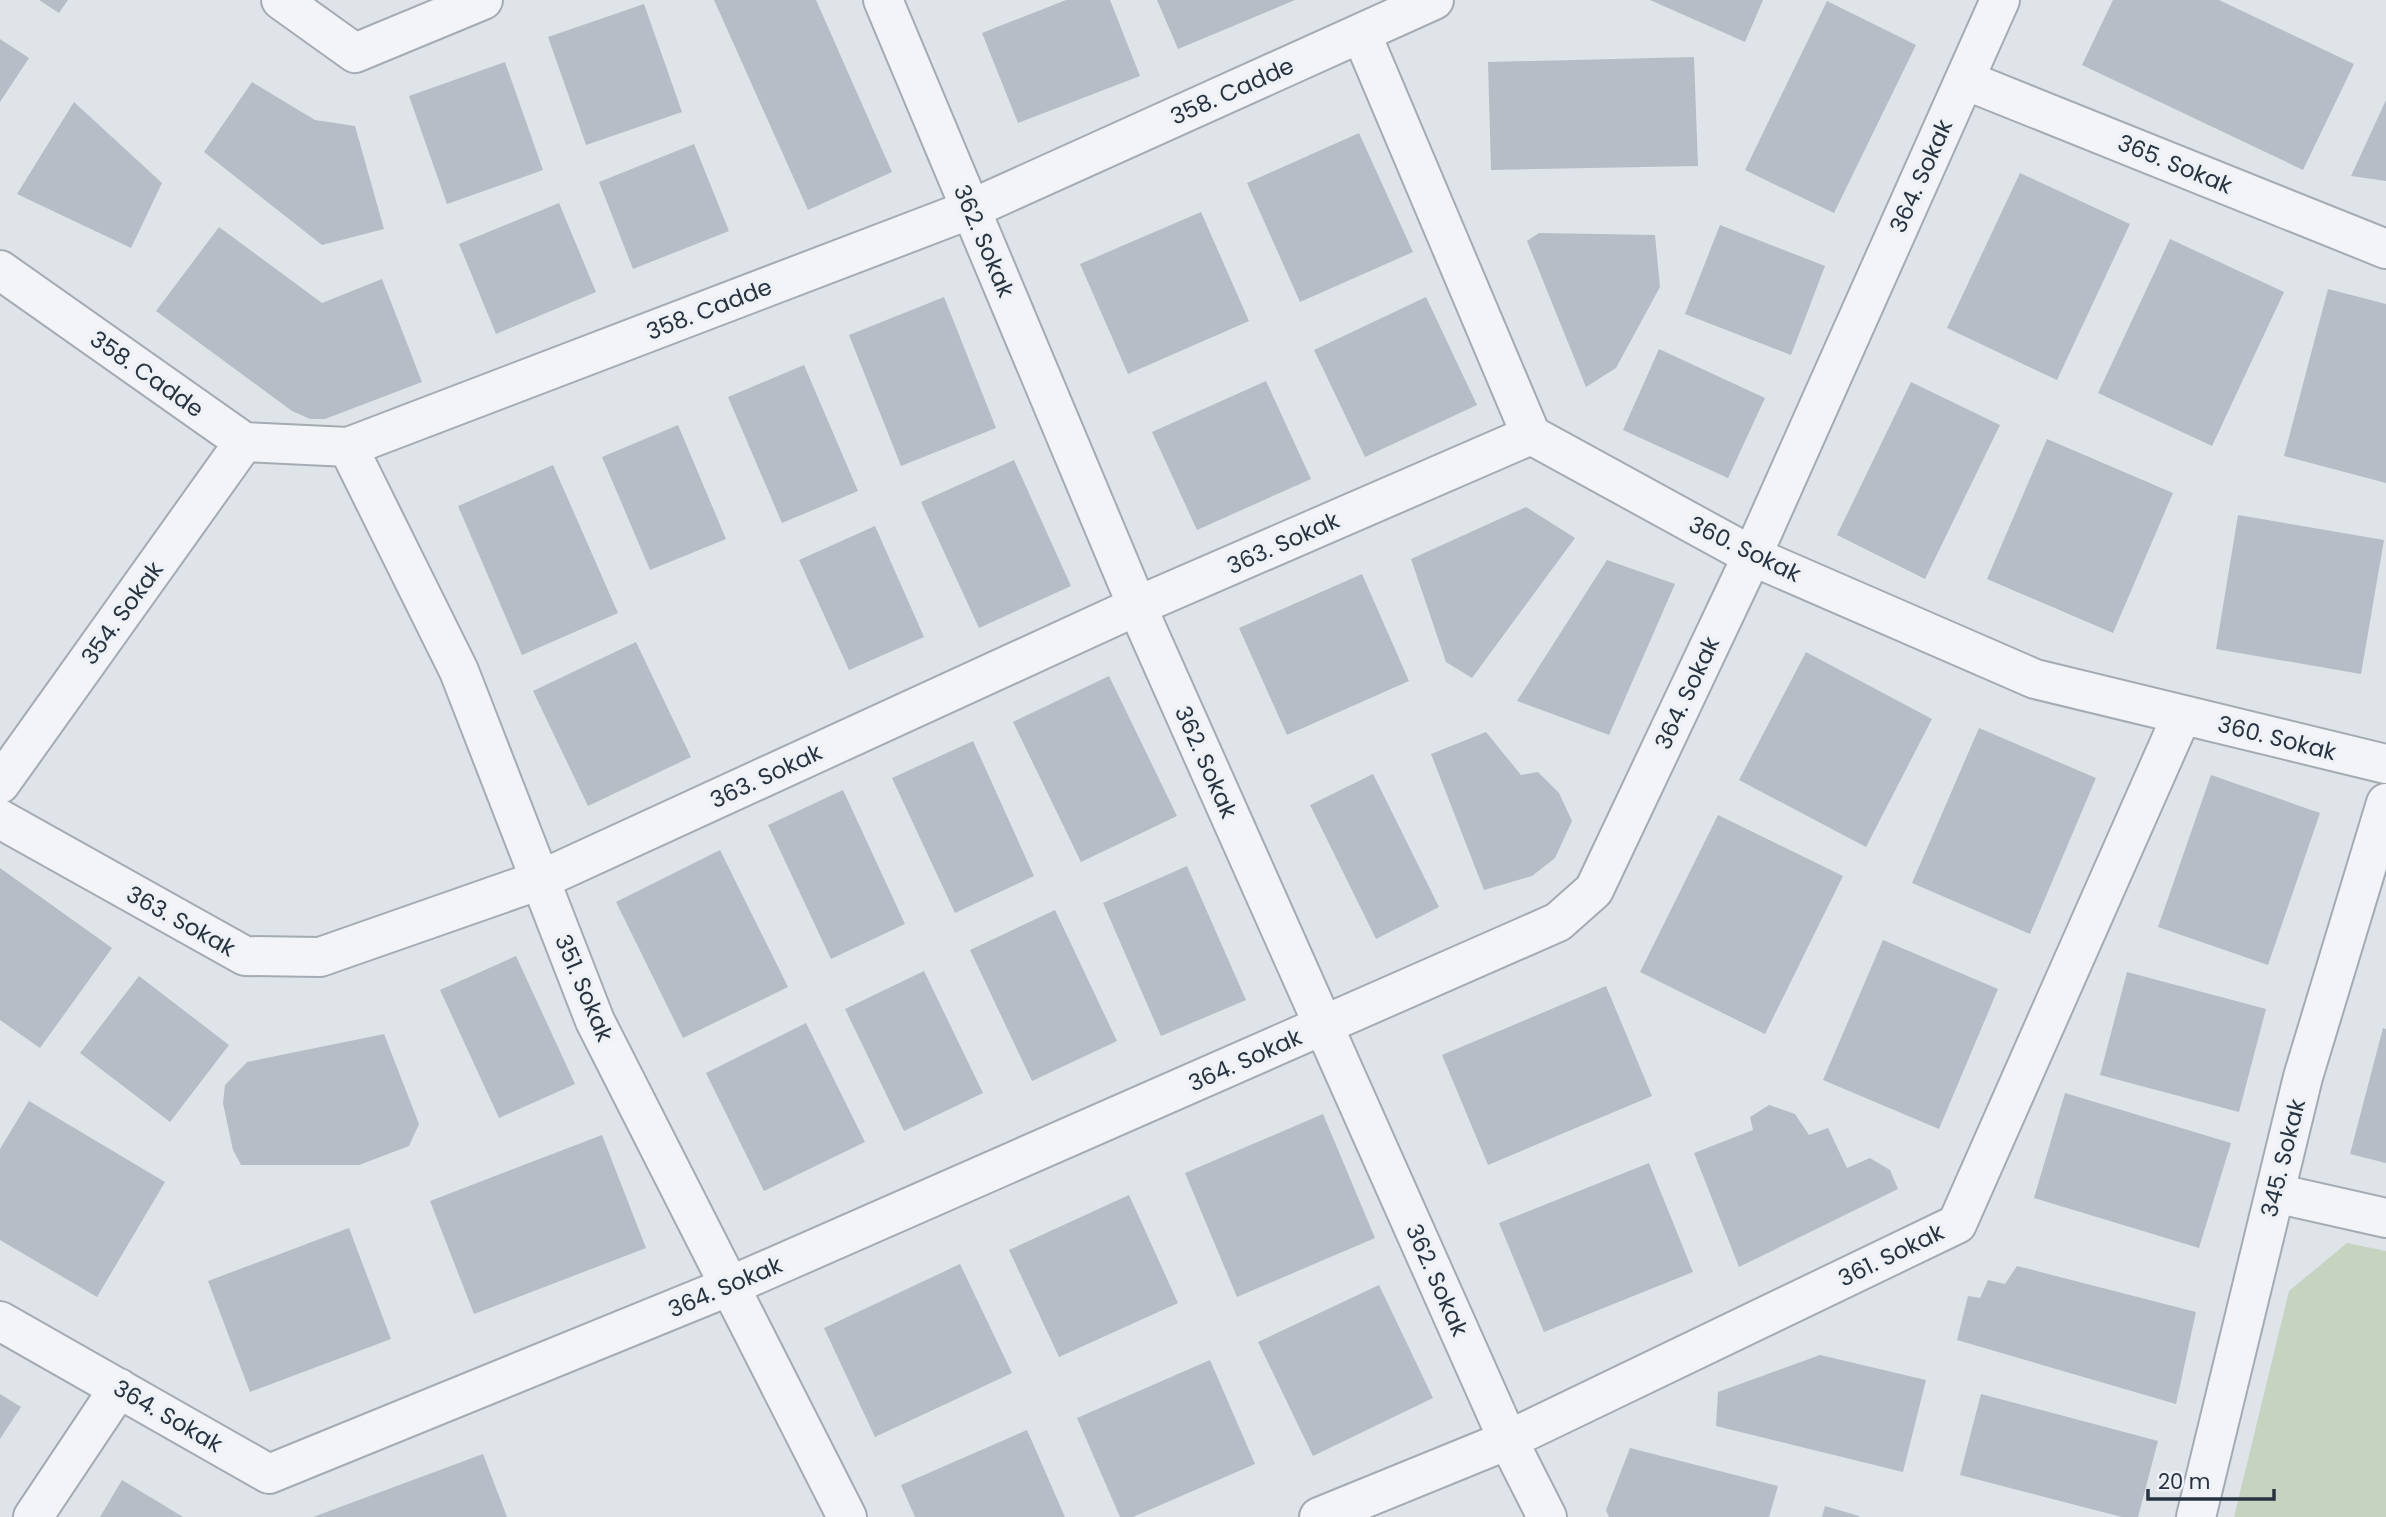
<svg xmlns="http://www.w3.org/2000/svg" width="2386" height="1517" font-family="Poppins,sans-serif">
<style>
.green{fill:#c6d3bf}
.building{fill:#b6bdc6}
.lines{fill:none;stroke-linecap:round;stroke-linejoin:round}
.minor-casing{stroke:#a4abb3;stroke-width:42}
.minor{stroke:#f2f4f7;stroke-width:38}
.labels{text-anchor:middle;stroke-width:7;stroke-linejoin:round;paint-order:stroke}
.street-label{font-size:23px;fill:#273341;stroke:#eef2f6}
</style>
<rect width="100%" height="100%" fill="#dfe4e9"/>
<path class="green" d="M 2347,1243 L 2386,1251 L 2386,1517 L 2234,1517 L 2289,1291 Z"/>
<path class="building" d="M 39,0 L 68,0 L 59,13 Z
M 714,0 L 816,0 L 892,172 L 808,210 Z
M 1066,0 L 1110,0 L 1140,76 L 1018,123 L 982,33 Z
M 1157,0 L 1295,0 L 1178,49 Z
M 1650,0 L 1763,0 L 1745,42 Z
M 2113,0 L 2219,0 L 2354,64 L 2303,170 L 2082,65 Z
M 1827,1 L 1916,45 L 1834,213 L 1745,170 Z
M 644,4 L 682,112 L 586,145 L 548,37 Z
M 0,39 L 29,58 L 0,102 Z
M 1694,57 L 1698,166 L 1491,170 L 1488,62 Z
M 505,62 L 543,170 L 447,204 L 409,96 Z
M 252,82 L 315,120 L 355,126 L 384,229 L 322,245 L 204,152 Z
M 2386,100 L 2386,181 L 2351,176 Z
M 74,102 L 162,183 L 131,248 L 17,194 Z
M 1359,133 L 1413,252 L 1300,302 L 1247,183 Z
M 694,144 L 729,231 L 633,269 L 599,182 Z
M 2020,173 L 2130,224 L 2057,380 L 1947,328 Z
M 559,203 L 596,292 L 496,334 L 459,244 Z
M 1201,212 L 1249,321 L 1128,374 L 1080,264 Z
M 1720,225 L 1825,266 L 1791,355 L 1685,314 Z
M 219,227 L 322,303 L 382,279 L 422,382 L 325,419 L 310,419 L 292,411 L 156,311 Z
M 1539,233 L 1655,235 L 1660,287 L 1616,368 L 1586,387 L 1527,241 Z
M 2170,239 L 2284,292 L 2212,446 L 2098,393 Z
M 2328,289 L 2386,304 L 2386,483 L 2284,456 Z
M 944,297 L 996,428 L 901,466 L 849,335 Z
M 1426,297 L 1477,405 L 1365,457 L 1314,350 Z
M 1659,349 L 1765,398 L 1728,478 L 1623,430 Z
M 804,365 L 858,491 L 782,523 L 728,397 Z
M 1266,381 L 1311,479 L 1197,530 L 1152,432 Z
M 1911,382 L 2000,425 L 1925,579 L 1837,535 Z
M 678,425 L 726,539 L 650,570 L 602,457 Z
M 2047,439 L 2173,493 L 2113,633 L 1987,579 Z
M 1014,460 L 1071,586 L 979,628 L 921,502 Z
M 553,465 L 618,613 L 522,655 L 458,506 Z
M 1526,507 L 1575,538 L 1472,678 L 1446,662 L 1411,559 Z
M 2238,515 L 2384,540 L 2361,674 L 2216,649 Z
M 875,526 L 924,637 L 849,670 L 799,560 Z
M 1607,560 L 1675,584 L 1609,735 L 1517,701 Z
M 1362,574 L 1409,681 L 1287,735 L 1239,628 Z
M 636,642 L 691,757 L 588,806 L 533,691 Z
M 1806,652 L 1932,719 L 1866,847 L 1739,780 Z
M 1109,676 L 1177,816 L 1081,862 L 1013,722 Z
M 1979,728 L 2096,778 L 2030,934 L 1912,883 Z
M 1486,732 L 1521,775 L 1538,772 L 1559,793 L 1572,821 L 1555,858 L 1532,876 L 1484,890 L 1431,754 Z
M 973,741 L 1034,876 L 955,913 L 892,778 Z
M 1373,774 L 1439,907 L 1376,939 L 1310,805 Z
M 2211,775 L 2320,813 L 2268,965 L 2158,927 Z
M 843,790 L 905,924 L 831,959 L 768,825 Z
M 1718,815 L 1843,876 L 1765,1034 L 1640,972 Z
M 720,850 L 788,987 L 683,1038 L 616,902 Z
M 1187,866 L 1246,1000 L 1161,1036 L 1103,903 Z
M 0,868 L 112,948 L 40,1048 L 0,1020 Z
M 1055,910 L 1117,1041 L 1032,1081 L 970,950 Z
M 1883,940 L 1998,989 L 1939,1129 L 1823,1080 Z
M 516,956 L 575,1084 L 499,1118 L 440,990 Z
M 924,971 L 983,1093 L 904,1131 L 845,1009 Z
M 2127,972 L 2266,1009 L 2239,1112 L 2100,1075 Z
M 139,976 L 229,1045 L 170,1122 L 80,1053 Z
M 1606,986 L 1652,1096 L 1488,1165 L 1442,1055 Z
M 806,1023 L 865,1142 L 764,1191 L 706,1073 Z
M 2383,1028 L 2386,1029 L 2386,1163 L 2350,1154 Z
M 384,1034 L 419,1124 L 409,1146 L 359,1165 L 241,1165 L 233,1150 L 223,1103 L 225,1085 L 247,1062 Z
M 2065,1093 L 2231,1143 L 2199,1248 L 2034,1198 Z
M 29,1101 L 165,1182 L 97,1297 L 0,1240 L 0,1149 Z
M 1769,1105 L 1795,1114 L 1809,1135 L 1828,1128 L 1847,1168 L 1870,1158 L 1890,1170 L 1898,1189 L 1739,1267 L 1694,1153 L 1753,1130 L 1750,1117 Z
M 1323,1114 L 1375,1238 L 1237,1297 L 1185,1173 Z
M 602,1135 L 646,1248 L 474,1314 L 430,1201 Z
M 1649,1163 L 1693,1272 L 1544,1332 L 1499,1223 Z
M 1129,1195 L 1178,1303 L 1059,1357 L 1009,1250 Z
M 349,1228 L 391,1339 L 250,1392 L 208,1281 Z
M 960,1264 L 1012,1373 L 875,1437 L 824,1328 Z
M 2017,1266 L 2196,1312 L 2176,1404 L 1957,1340 L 1968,1296 L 1980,1298 L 1988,1280 L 2005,1284 Z
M 1379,1285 L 1433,1398 L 1313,1456 L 1258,1342 Z
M 1820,1355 L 1926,1380 L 1903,1472 L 1716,1426 L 1718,1392 Z
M 1210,1360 L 1255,1464 L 1133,1517 L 1120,1517 L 1077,1418 Z
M 0,1394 L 21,1407 L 0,1439 Z
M 1981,1394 L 2158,1441 L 2138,1517 L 2122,1517 L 1960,1475 Z
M 1027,1430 L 1065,1517 L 915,1517 L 901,1485 Z
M 1630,1448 L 1778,1486 L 1769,1517 L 1609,1517 L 1606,1510 Z
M 483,1454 L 507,1517 L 313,1517 Z
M 122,1480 L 183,1517 L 100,1517 Z
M 1825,1506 L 1859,1516 L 1859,1517 L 1822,1517 Z"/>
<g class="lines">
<g class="minor-casing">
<path id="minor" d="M 281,0 L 355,53 L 483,0
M 883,0 L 1146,627 L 1508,1440 L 1547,1517
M 1361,33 L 1531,435 L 1752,556 L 2035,679 L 2386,764
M 1965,80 L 2386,249
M 0,270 L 244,442 L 348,447 L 971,209 L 1434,0
M 348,447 L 459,671 L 595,1021 L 847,1517
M 0,784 L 244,442
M 0,819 L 245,956 L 320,957 L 540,880 L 1137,606 L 1531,435
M 2275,1193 L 2386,1218
M 0,1321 L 269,1474 L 730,1286 L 1558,922 L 1594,890 L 1752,556 L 2000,0
M 33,1517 L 119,1388
M 1319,1517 L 1508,1440 L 1957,1224 L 2182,715
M 2196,1517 L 2303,1077 L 2386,803"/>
</g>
<use href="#minor" class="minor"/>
</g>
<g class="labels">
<g class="street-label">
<text transform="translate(1232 91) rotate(-24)" y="8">358. Cadde</text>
<text transform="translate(2175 164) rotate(22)" y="8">365. Sokak</text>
<text transform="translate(1921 176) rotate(-66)" y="8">364. Sokak</text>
<text transform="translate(984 241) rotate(67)" y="8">362. Sokak</text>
<text transform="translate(709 309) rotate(-21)" y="8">358. Cadde</text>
<text transform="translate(147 374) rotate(35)" y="8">358. Cadde</text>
<text transform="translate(1283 543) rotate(-24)" y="8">363. Sokak</text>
<text transform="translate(1745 549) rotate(26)" y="8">360. Sokak</text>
<text transform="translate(122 613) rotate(-54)" y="8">354. Sokak</text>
<text transform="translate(1687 693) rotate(-65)" y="8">364. Sokak</text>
<text transform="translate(2277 738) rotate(14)" y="8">360. Sokak</text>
<text transform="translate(1206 762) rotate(66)" y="8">362. Sokak</text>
<text transform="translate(766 776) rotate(-25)" y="8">363. Sokak</text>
<text transform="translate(181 921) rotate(29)" y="8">363. Sokak</text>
<text transform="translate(584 988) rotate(67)" y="8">351. Sokak</text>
<text transform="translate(1245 1060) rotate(-24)" y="8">364. Sokak</text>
<text transform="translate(2283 1158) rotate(-76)" y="8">345. Sokak</text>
<text transform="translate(1891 1255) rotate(-26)" y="8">361. Sokak</text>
<text transform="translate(1437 1280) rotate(66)" y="8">362. Sokak</text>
<text transform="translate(725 1287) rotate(-23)" y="8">364. Sokak</text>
<text transform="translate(168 1416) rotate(30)" y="8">364. Sokak</text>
</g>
</g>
<path d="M2148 1489v10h126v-10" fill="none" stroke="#273341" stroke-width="3.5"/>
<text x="2158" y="1489" font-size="21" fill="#273341" stroke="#eef2f6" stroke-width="5" paint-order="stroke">20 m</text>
</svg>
